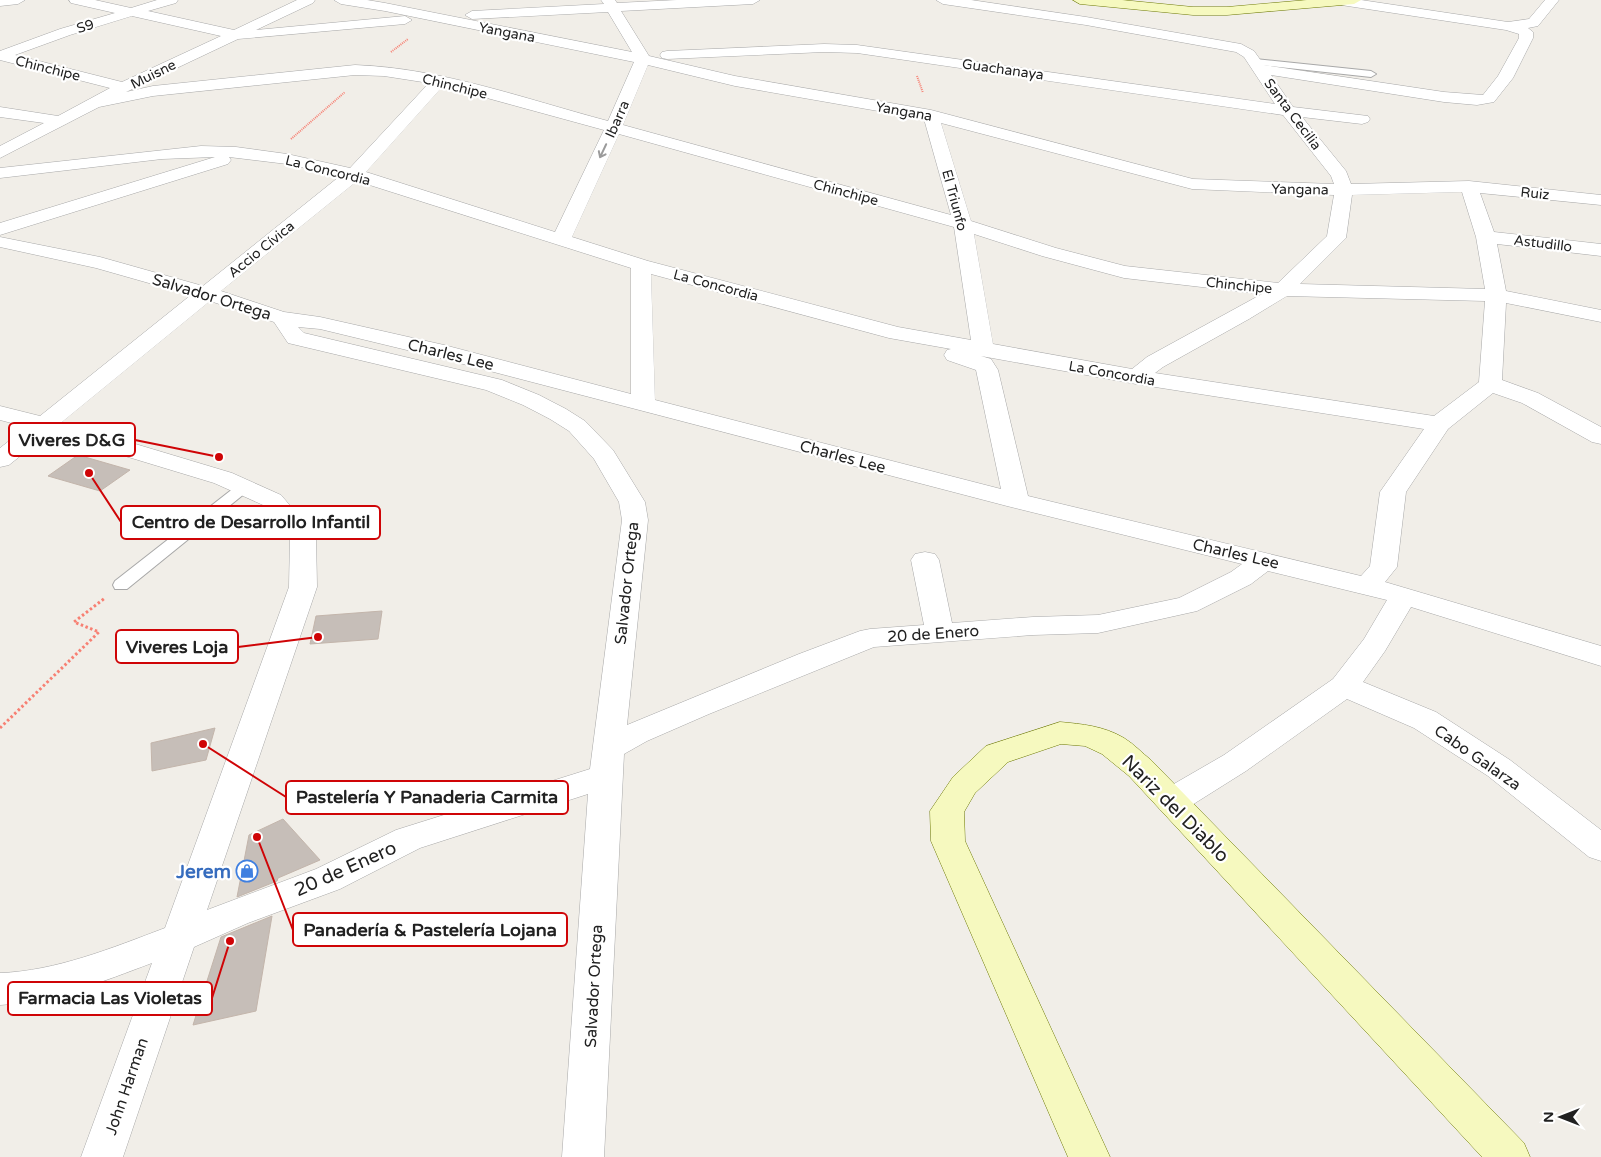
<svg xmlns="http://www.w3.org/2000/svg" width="1601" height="1157" font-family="'Varela Round',sans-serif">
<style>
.building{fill:#c6beb8;stroke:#c3b5ab}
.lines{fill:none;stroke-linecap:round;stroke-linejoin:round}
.lane-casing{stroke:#a8a8a8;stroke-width:2}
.street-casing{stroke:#a8a8a8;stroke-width:1}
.secondary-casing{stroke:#6e7a07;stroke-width:1}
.path-far1{stroke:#f78073;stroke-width:2;stroke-dasharray:1 1;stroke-linecap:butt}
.path{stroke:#f78073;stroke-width:3;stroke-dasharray:2.5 2.5;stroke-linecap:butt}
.lane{fill:#fff;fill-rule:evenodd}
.street{fill:#fff;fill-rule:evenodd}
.secondary{fill:#f6f9bf;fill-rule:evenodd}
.oneway{stroke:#9b9b9b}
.labels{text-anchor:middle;stroke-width:4.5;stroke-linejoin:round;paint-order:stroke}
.far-street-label{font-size:14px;fill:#212121;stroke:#fff}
.street-label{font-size:16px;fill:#212121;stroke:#fff}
.near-street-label{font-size:19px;fill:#212121;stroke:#fff}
.near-shop-label{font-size:19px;font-weight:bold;fill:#366cbe;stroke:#fff;text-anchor:end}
.leader{fill:none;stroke:#cf0406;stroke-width:2}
.callout-dot{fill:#cf0406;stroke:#fff;stroke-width:2}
.callout{fill:#fff;stroke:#cf0406;stroke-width:2}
.callout-label{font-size:18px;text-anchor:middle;font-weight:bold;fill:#212121}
</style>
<rect width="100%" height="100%" fill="#f1eee8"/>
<path class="building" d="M 78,455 L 130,470 L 100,491 L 48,476 Z
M 382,611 L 378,639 L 310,644 L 316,616 Z
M 215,728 L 206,760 L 152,771 L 151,743 Z
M 283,819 L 320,860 L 278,878 L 277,881 L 237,897 L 249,835 Z
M 272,916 L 256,1011 L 193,1025 L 221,937 Z"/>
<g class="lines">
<g class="lane-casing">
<path id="lane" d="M 1255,59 L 1371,71 L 1376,74 L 1371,77 L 1252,64 L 1251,62 Z
M 244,483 L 249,484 L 251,487 L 249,490 L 127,589 L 115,589 L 113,585 L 115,581 L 239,484 Z"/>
</g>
<g class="street-casing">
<path id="street" d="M 0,0 L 25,0 L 18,4 L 0,6 Z
M 69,0 L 95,0 L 131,8 L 157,0 L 178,0 L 176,3 L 148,11 L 234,30 L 297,0 L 315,0 L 313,3 L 256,30 L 405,16 L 412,20 L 405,24 L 238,39 L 126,92 L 153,86 L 355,65 C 441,68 525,99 608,121 L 634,62 L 385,11 L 341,4 L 334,0 L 367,0 L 385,3 L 632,52 L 608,12 L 472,19 L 465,15 L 472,11 L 604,4 L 601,0 L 615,0 L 617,3 L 677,0 L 760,0 L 753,4 L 621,11 L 649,56 L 735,76 L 931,110 L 1193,179 L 1334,184 L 1331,176 L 1283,115 L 857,53 L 824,52 L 667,59 L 662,58 L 660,55 L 662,52 L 667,51 L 824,44 L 857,45 L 1275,104 L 1244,57 L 1236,52 L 1086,25 L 943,4 L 936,0 L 971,0 L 1086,17 L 1241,44 L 1254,51 L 1264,65 L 1444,92 L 1483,95 L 1498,76 L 1519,38 L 1519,34 L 1506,30 L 1341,5 L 1334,1 L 1361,0 L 1508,22 L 1529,19 L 1545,0 L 1559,0 L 1538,26 L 1528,28 L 1533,32 L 1533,38 L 1513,78 L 1494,102 L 1477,105 L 1444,102 L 1271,75 L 1293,107 L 1368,116 L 1370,119 L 1368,122 L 1362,124 L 1302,117 L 1346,171 L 1351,184 L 1469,181 L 1601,195 L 1601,205 L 1480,193 L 1494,232 L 1601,244 L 1601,256 L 1497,244 L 1506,291 L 1601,310 L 1601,322 L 1506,303 L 1502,380 L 1538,393 L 1601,427 L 1601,444 L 1592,442 L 1522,403 L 1493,393 L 1448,429 L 1406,492 L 1397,567 L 1385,582 L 1601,646 L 1601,666 L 1411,607 L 1385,651 L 1363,682 L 1436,712 L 1510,760 L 1601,830 L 1601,861 L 1589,857 L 1488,776 L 1414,728 L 1347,699 L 1246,771 L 1184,810 L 1172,813 L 1160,810 L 1156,801 L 1160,792 L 1224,755 L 1333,679 L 1364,639 L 1387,600 L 1268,571 L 1251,584 L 1197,611 L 1098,633 L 1033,635 L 874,647 L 709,714 L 647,741 L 624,754 L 604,1157 L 562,1157 L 588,794 L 420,848 L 340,889 L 248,923 L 194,947 L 123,1157 L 81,1157 L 152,963 C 104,981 52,1002 0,1005 L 0,973 C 56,971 112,948 165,928 L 289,587 L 290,537 L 263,505 L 214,483 L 49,433 L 9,465 L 0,467 L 0,448 L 27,427 L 0,420 L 0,406 L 40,416 L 191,295 L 96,268 L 0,247 L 0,237 L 100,257 L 203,286 L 340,176 L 287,164 L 229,157 L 231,160 L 228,164 L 0,235 L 0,223 L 215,157 L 162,159 L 0,178 L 0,168 L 201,146 L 236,147 L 287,154 L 350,168 L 429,83 L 384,76 L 355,75 L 153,96 L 99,107 L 0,158 L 0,146 L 44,123 L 0,117 L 0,107 L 58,116 L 110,88 L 0,60 L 0,51 L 60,29 L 115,13 L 71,3 ZM 132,16 L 221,36 L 122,82 L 15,55 L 70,35 ZM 648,65 L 735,86 L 924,119 L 951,215 L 623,125 ZM 443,86 L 604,130 L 555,232 L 366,172 ZM 941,123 L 1192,189 L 1334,195 L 1327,236 L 1278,283 L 1125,266 L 1056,248 L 971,221 ZM 619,134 L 954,227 L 971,340 L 898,327 L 648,261 L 572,237 ZM 357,181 L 631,268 L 631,394 L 444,345 L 320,317 L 284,312 L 221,291 ZM 1462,192 L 1476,237 L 1485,289 L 1300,284 L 1346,238 L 1352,195 ZM 974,234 L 1042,256 L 1124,278 L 1262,294 L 1147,357 L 1132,369 L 993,344 ZM 651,274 L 889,338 L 951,349 L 947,350 L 944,355 L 947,360 L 976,370 L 1001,489 L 655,400 ZM 1287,296 L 1485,301 L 1479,382 L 1434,416 L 1155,373 L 1163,367 L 1249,319 ZM 210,301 L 274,322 L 288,343 L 486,390 L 523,405 L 550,419 L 569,431 L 594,459 L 619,502 L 622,520 L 590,769 L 396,830 L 316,869 L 207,910 L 317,587 L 316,536 L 281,495 L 232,473 L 62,422 ZM 298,327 L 320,329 L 440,358 L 1007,506 L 1242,564 L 1231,572 L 1179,598 L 1098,615 L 1033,617 L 952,623 L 939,560 L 935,554 L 925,552 L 915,554 L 911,560 L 924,625 L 870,629 L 860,631 L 799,654 L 627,725 L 648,520 L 645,502 L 613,450 L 585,421 L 566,409 L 539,395 L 502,380 L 304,333 ZM 981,356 L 1136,384 L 1424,429 L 1380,492 L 1370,566 L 1361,576 L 1028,496 L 998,370 L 991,359 Z"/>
</g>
<g class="secondary-casing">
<path id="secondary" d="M 1073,0 L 1122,0 L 1193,7 L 1227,7 L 1307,0 L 1361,0 L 1354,4 L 1227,15 L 1193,15 L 1080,4 Z
M 1060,722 C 1082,724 1104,726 1124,738 C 1134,744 1142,753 1151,760 L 1524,1143 L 1530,1157 L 1482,1157 L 1129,776 L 1102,754 L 1085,746 L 1061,744 L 1008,762 L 975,793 L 964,812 L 965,841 L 1110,1157 L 1068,1157 L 931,841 L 930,811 L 953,777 L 986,746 Z"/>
</g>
<path class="path-far1" d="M 391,52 L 408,39
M 917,76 L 923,93
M 291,139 L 345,92"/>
<path class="path" d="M 0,728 L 99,632 L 74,622 L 105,598"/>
<use href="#lane" class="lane"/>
<use href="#street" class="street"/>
<use href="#secondary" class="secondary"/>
</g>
<defs><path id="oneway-shaft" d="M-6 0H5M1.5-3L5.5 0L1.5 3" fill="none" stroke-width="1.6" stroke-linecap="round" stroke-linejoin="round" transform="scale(1.25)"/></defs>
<use class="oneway" href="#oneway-shaft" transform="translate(603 151) rotate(115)"/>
<defs>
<g id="shop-ring" transform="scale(1.125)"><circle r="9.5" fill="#fff" stroke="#3f7fe0" stroke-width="1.5"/><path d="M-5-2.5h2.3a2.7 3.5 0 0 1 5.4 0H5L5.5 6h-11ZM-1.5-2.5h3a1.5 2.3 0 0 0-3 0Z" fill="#3f7fe0"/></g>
</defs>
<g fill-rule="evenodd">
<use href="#shop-ring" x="247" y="871"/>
</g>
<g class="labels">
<g class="far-street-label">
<text transform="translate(85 26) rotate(-17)" y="5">S9</text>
<text transform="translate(507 32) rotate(11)" y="5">Yangana</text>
<text transform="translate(48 68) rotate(14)" y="5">Chinchipe</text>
<text transform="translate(1003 69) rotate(8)" y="5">Guachanaya</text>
<text transform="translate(153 74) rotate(-26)" y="5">Muisne</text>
<text transform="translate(455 86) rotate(14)" y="5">Chinchipe</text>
<text transform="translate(904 111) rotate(10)" y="5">Yangana</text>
<text transform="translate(1293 114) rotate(53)" y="5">Santa Cecilia</text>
<text transform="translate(617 119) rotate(-66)" y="5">Ibarra</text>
<text transform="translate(328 170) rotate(14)" y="5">La Concordia</text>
<text transform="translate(1300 189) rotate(1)" y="5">Yangana</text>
<text transform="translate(846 192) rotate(15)" y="5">Chinchipe</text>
<text transform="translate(1535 193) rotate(6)" y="5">Ruiz</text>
<text transform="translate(955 200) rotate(75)" y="5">El Triunfo</text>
<text transform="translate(1543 243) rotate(7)" y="5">Astudillo</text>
<text transform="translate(261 249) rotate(-39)" y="5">Accio Cívica</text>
<text transform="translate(716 285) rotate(15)" y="5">La Concordia</text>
<text transform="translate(1239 285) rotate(6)" y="5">Chinchipe</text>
<text transform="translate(1112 373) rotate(10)" y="5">La Concordia</text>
</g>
<g class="street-label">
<text transform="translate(212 296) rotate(17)" y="6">Salvador Ortega</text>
<text transform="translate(451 354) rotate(14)" y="6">Charles Lee</text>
<text transform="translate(843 456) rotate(15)" y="6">Charles Lee</text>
<text transform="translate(1236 553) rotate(13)" y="6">Charles Lee</text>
<text transform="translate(626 583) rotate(-84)" y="6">Salvador Ortega</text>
<text transform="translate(933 633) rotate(-4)" y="6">20 de Enero</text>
<text transform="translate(1478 757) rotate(35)" y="6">Cabo Galarza</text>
<text transform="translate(593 986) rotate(-87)" y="6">Salvador Ortega</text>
<text transform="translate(126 1086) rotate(-71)" y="6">John Harman</text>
</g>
<g class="near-street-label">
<text transform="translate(1176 808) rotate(45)" y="7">Nariz del Diablo</text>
<text transform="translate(345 868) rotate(-24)" y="7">20 de Enero</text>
</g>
<g class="near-shop-label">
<text x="231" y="878">Jerem</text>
</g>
</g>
<path class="leader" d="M219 457L135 440M89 473L121 522M318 637L238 647M203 744L286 797M257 837L293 930M230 941L212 998"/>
<g class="callout-dot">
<circle cx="219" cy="457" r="5"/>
<circle cx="89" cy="473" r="5"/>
<circle cx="318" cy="637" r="5"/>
<circle cx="203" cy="744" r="5"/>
<circle cx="257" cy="837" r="5"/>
<circle cx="230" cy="941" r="5"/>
</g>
<g class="callout">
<rect x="9" y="423" width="126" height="33" rx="5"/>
<rect x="121" y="506" width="259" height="33" rx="5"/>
<rect x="116" y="630" width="122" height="33" rx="5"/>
<rect x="286" y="781" width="282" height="33" rx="5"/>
<rect x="293" y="913" width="274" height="33" rx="5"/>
<rect x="8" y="982" width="204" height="33" rx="5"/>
</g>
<g class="callout-label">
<text x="72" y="446">Viveres D&amp;G</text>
<text x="251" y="528">Centro de Desarrollo Infantil</text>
<text x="177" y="653">Viveres Loja</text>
<text x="427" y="803">Pastelería Y Panaderia Carmita</text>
<text x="430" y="936">Panadería &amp; Pastelería Lojana</text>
<text x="110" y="1004">Farmacia Las Violetas</text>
</g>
<g transform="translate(1561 1117) rotate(270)" stroke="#ffffff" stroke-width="4" paint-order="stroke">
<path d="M0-4L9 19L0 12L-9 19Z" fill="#212121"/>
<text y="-8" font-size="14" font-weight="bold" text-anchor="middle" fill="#212121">N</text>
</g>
</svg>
